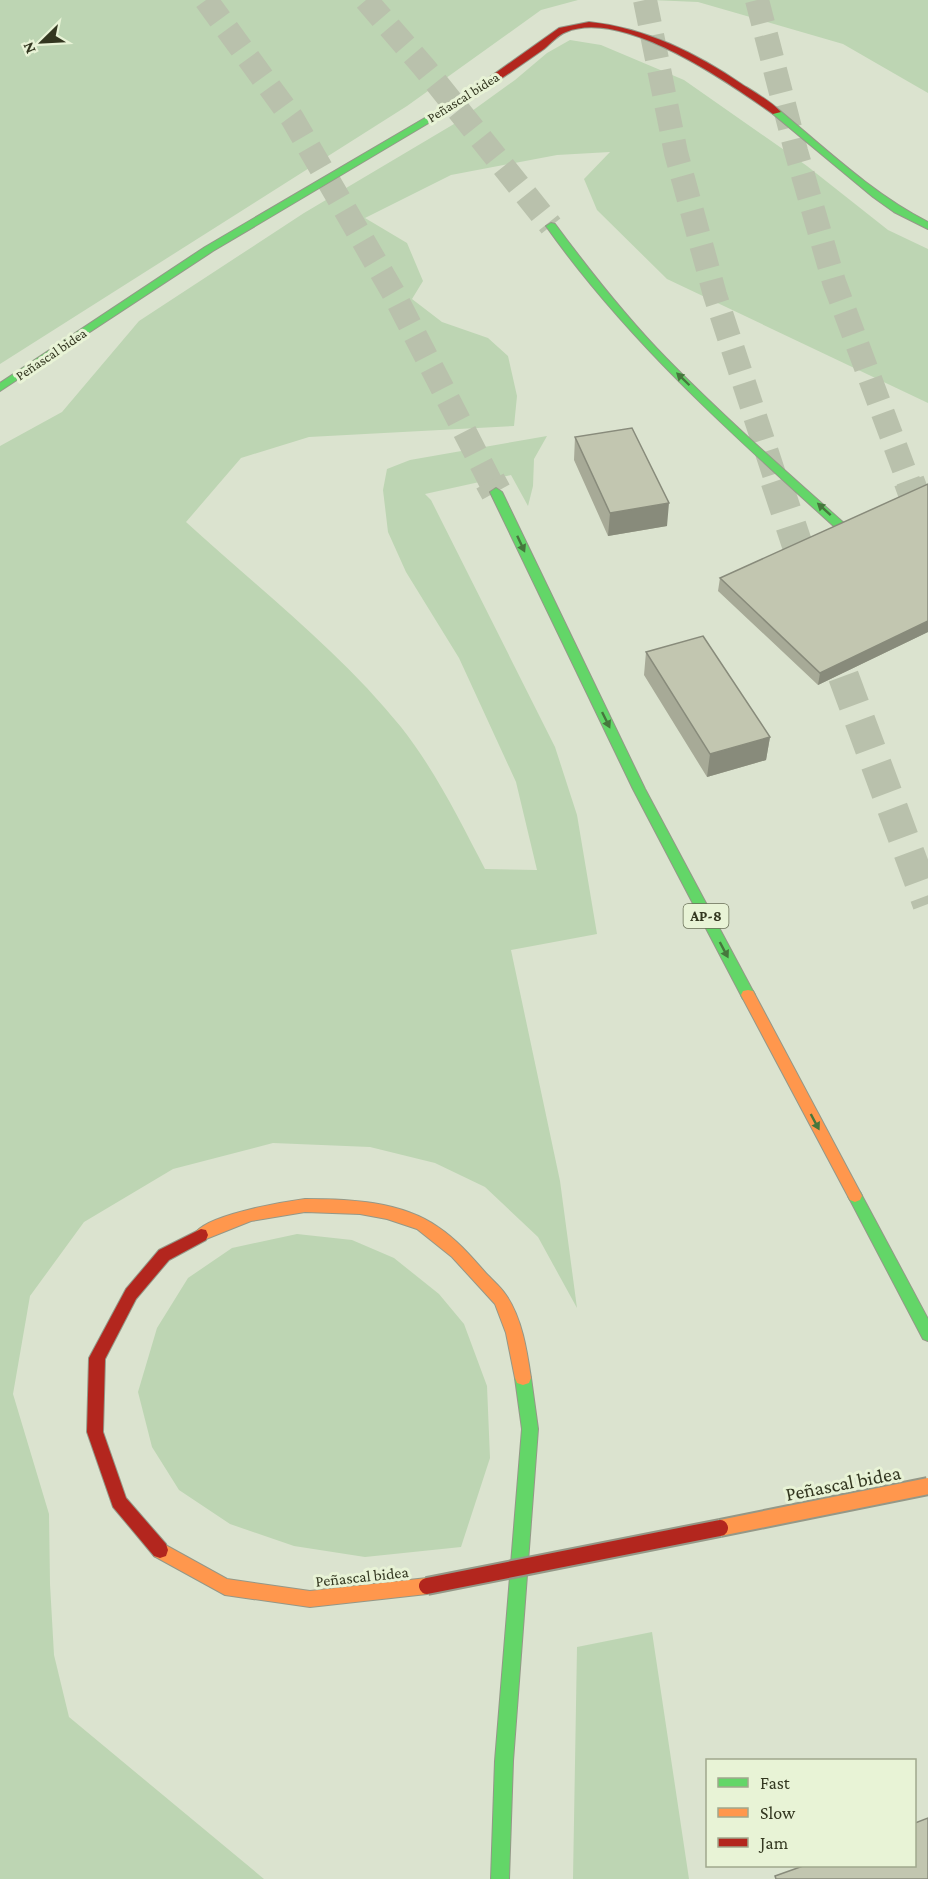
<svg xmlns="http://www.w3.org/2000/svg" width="928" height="1879" font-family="'Crimson Pro',serif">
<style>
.green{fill:#bdd5b3}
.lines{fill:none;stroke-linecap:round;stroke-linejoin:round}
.highway-tunnel-far1{stroke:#b9c1ac;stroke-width:24;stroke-dasharray:24 12;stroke-linecap:butt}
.highway-tunnel{stroke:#b9c1ac;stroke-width:31;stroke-dasharray:31 16;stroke-linecap:butt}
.fast-casing{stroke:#949888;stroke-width:2}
.slow-casing{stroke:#949888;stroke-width:2}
.jam-casing{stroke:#949888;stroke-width:2}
.fast{fill:#63d668;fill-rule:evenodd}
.slow{fill:#ff974d;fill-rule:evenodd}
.jam{fill:#b3261e;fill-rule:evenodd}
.slow-bridge-casing{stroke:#949888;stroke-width:20;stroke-linecap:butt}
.jam-bridge-casing{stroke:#949888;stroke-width:20;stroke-linecap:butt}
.slow-bridge{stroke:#ff974d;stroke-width:16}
.jam-bridge{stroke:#b3261e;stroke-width:16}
.wall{fill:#a7aa97}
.shaded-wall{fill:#888b7b}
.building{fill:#c2c6b0;stroke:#888b7b;stroke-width:1.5}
.oneway{fill:#46773d}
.labels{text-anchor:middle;stroke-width:6;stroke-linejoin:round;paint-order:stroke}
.far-street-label{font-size:14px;fill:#333720;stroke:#e8f3d6}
.shield{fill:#e8f3d6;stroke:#696f57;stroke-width:1.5}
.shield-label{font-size:15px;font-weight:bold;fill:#333720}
.street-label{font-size:16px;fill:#333720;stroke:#e8f3d6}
.near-street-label{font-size:20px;fill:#333720;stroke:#e8f3d6}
</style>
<rect width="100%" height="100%" fill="#dbe3cf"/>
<path class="green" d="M 0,0 L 578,0 L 541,10 L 407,106 L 0,364 Z
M 651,0 L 928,0 L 928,93 L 843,44 L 698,2 Z
M 570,40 L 601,45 L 684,80 L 807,166 L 888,230 L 928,249 L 928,403 L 667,279 L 597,210 L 584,179 L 610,152 L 557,155 L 451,175 L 365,218 L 407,243 L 423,281 L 412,299 L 442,322 L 488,338 L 508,356 L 517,396 L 514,426 L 309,437 L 241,458 L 186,522 C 258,588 339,650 401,727 C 435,770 460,821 485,869 L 537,870 L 516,782 L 459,658 L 406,572 L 388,532 L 383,490 L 387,469 L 410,460 L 547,436 L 534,459 L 533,486 L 528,506 L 511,475 L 425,494 L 431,500 L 555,747 L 577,815 L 597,934 L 511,950 L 560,1181 L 577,1308 L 538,1237 L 485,1187 L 435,1163 L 370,1147 L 273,1143 L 173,1169 L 84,1222 L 30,1296 L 13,1394 L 49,1514 L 50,1584 L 54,1655 L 69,1717 L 264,1879 L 0,1879 L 0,446 L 62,412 L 139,321 L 304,213 L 454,124 L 515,80 L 547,53 Z
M 297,1234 L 352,1240 L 394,1258 L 439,1294 L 464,1324 L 487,1386 L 490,1458 L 461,1547 L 365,1557 L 294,1546 L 230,1524 L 179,1490 L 152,1447 L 138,1392 L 157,1328 L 188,1278 L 232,1248 Z
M 652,1632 L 689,1879 L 573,1879 L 577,1647 Z"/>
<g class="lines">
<path class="highway-tunnel-far1" d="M 206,0 L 292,118 L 394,294 L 491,483
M 366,0 L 423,66 L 551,226
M 645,0 L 676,153 L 715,295 L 777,483
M 757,0 L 796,151 L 834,282 L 909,483"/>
<path class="highway-tunnel" d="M 490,481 L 496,492
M 776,481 L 811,586
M 909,481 L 928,533
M 827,632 L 928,904"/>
<g class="fast-casing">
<path id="fast" d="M 471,91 L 474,92 L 474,96 L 213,251 L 0,391 L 0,383 L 205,247 Z
M 773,110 L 779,110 C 827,150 873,194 928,222 L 928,229 L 894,212 L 873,197 L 773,114 Z
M 551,223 L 555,224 C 589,270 625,316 666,358 C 749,443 841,518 928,599 L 928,610 L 924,609 C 793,485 651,374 546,226 Z
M 496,488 L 502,492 L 645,789 L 755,995 L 753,999 L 743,999 L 633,789 L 490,492 Z
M 855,1190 L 860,1192 L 928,1319 L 928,1341 L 923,1339 L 848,1196 L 850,1192 Z
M 523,1371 L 529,1373 L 531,1378 L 538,1429 L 513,1761 L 509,1879 L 491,1879 L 495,1761 L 522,1429 L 515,1378 L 517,1373 Z"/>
</g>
<g class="slow-casing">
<path id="slow" d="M 748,990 L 753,991 L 860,1192 L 862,1196 L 860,1200 L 855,1202 L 850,1200 L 741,995 L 743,991 Z
M 305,1199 C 349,1199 401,1201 438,1227 C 456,1239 470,1255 484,1271 C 491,1279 500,1286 506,1295 C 522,1318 527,1351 531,1378 L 529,1383 L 523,1385 L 517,1383 L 515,1378 L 506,1333 L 495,1304 L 452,1257 L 417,1229 L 387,1219 L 360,1214 L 305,1212 L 251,1221 L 201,1241 L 196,1240 L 194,1235 C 203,1215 283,1202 305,1199 Z
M 160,1542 L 227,1579 L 310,1591 L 427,1578 L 433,1580 L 435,1586 L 433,1592 L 427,1594 L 310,1607 L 225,1595 L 154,1556 L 152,1550 L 154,1544 Z"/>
</g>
<g class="jam-casing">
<path id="jam" d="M 589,22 C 646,28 696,53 743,85 C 756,93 770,101 781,112 L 773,114 C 728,82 622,8 566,32 C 558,35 551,43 544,49 C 524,63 504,77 484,90 L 471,97 L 466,94 L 559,28 Z
M 201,1229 L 206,1230 L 208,1235 L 206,1240 L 169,1260 L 136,1299 L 105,1359 L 103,1432 L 126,1498 L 166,1544 L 168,1550 L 166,1556 L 160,1558 L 154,1556 L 113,1507 L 87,1432 L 89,1358 L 126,1289 L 159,1250 Z"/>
</g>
<use href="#fast" class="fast"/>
<use href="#slow" class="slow"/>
<use href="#jam" class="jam"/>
<g class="slow-bridge-casing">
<path id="slow-bridge" d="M 720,1528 L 928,1486"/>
</g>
<g class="jam-bridge-casing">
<path id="jam-bridge" d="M 427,1586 L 720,1528"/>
</g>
<use href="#slow-bridge" class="slow-bridge"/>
<use href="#jam-bridge" class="jam-bridge"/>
</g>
<path class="wall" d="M 575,437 L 667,526 L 608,536 L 574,460 Z
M 928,484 L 928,632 L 818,685 L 718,591 L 720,578 Z
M 646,652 L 770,737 L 766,760 L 707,777 L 644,675 Z"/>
<path class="shaded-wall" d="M 669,503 L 667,526 L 608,536 L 610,513 Z
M 928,621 L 928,632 L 818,685 L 820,673 Z
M 770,737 L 766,760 L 707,777 L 710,754 Z"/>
<path class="building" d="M 632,428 L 669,503 L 610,513 L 575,437 Z
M 928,484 L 928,621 L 820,673 L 720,578 Z
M 703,636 L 770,737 L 710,754 L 646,652 Z
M 928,1818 L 928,1879 L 776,1879 L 775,1876 L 803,1866 L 915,1866 L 915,1823 Z"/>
<defs><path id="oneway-solid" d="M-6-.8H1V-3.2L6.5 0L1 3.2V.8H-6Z" transform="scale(1.5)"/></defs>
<g class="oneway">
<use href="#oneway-solid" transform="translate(683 379) rotate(-136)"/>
<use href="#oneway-solid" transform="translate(824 509) rotate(-138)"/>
<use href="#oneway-solid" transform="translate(521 544) rotate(65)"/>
<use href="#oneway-solid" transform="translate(606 720) rotate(64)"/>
<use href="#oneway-solid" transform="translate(724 950) rotate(62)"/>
<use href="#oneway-solid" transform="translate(815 1122) rotate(62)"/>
</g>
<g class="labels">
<g class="far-street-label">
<text transform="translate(463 97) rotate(-32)" y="5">Peñascal bidea</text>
<text transform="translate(51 354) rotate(-34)" y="5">Peñascal bidea</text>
</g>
<rect class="shield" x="683.5" y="904" width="45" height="24" rx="4.5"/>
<g class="shield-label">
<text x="706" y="921">AP-8</text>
</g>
<g class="street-label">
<text transform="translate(362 1576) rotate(-6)" y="6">Peñascal bidea</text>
</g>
<g class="near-street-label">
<text transform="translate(843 1483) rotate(-11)" y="7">Peñascal bidea</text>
</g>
</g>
<rect x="706" y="1759" width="210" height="108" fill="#e8f3d6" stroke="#a0a88d" stroke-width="1.5"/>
<rect x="718" y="1778" width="30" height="9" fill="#63d668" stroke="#a0a88d" stroke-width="1.5"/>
<text x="760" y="1789" font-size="18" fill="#333720">Fast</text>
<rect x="718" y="1808" width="30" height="9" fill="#ff974d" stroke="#a0a88d" stroke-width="1.5"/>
<text x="760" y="1819" font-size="18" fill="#333720">Slow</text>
<rect x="718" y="1838" width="30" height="9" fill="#b3261e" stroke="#a0a88d" stroke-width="1.5"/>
<text x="760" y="1849" font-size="18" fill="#333720">Jam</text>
<g transform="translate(42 42) rotate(246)" stroke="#e8f3d6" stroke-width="4.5" paint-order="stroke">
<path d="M0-4.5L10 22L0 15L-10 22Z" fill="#333720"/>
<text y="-9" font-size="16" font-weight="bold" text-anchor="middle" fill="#333720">N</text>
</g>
</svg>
